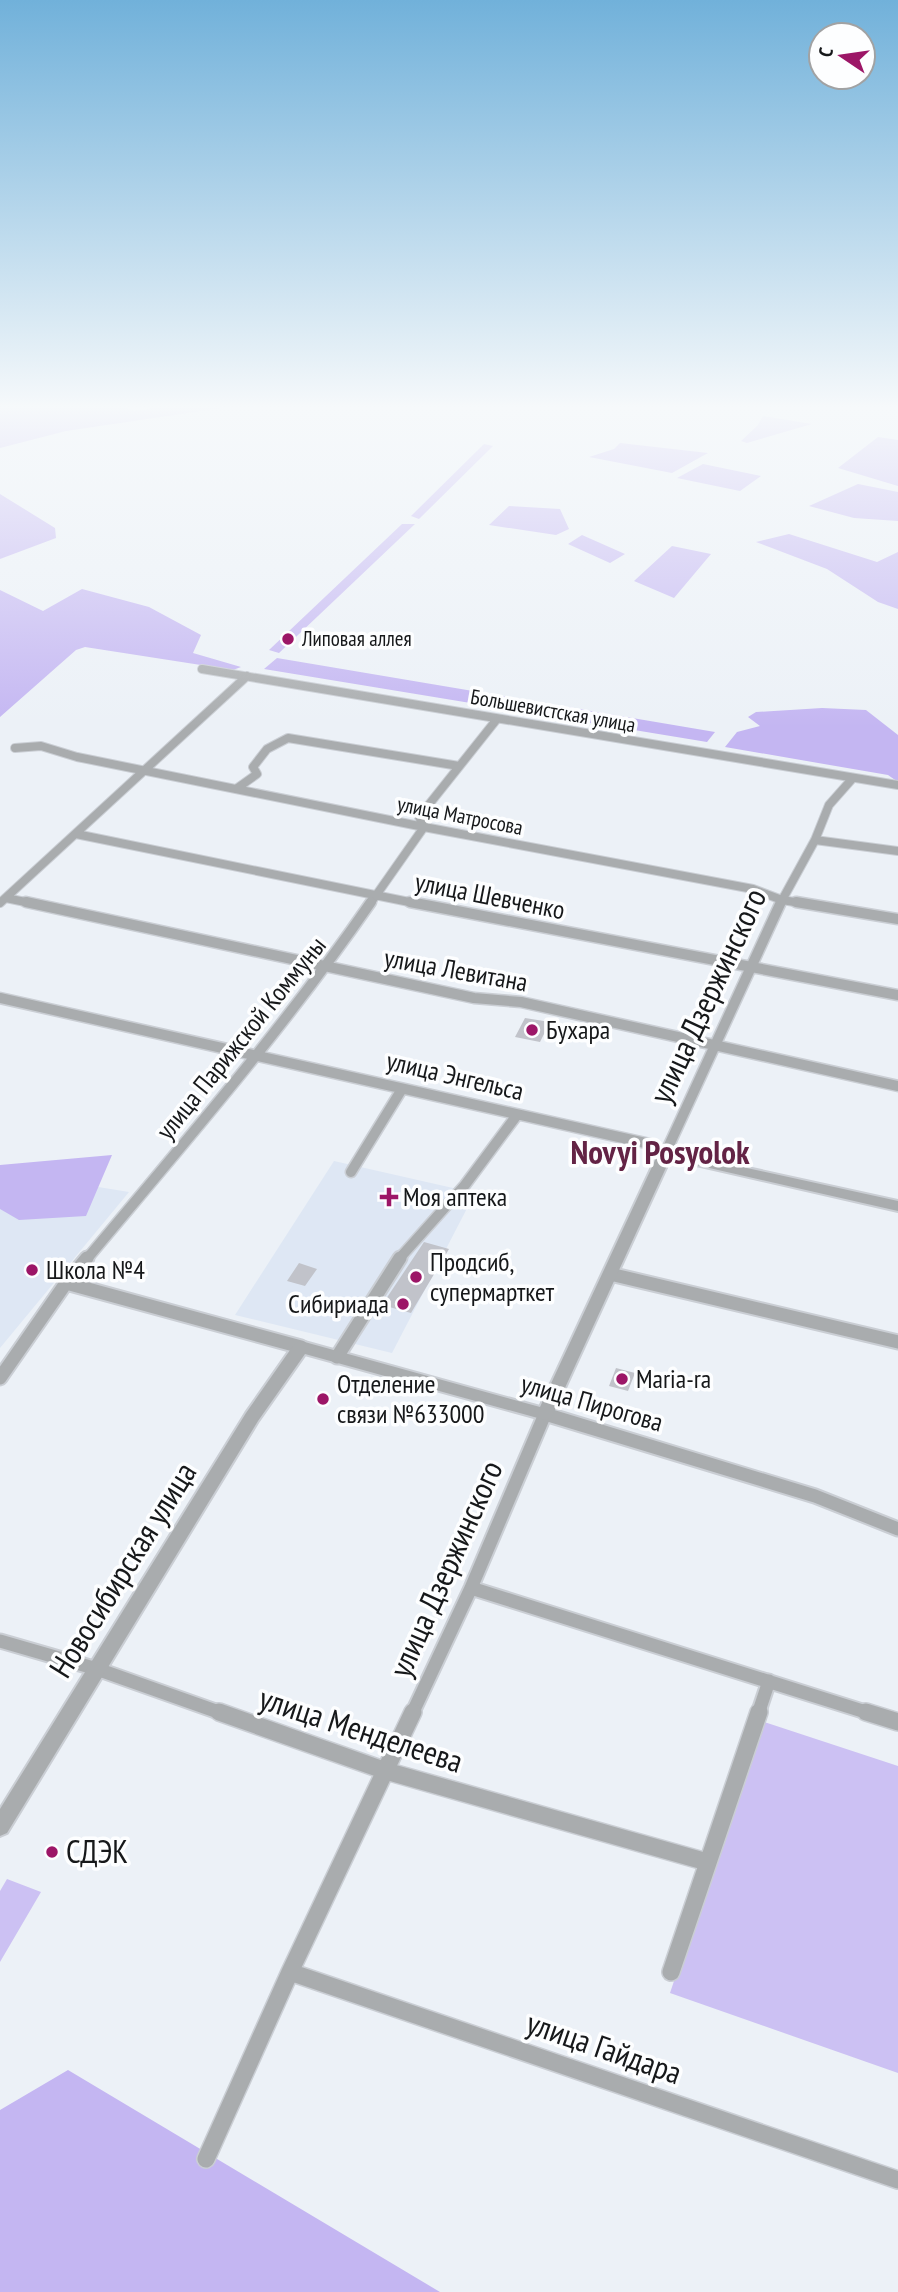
<svg xmlns="http://www.w3.org/2000/svg" width="898" height="2292" font-family="'PT Sans Narrow',sans-serif">
<style>
.built{fill:#dee7f4}
.green{fill:#ccc1f3}
.forest{fill:#c4b6f2}
.building{fill:#c1c3ca}
.lines{fill:none;stroke-linecap:round;stroke-linejoin:round}
.minor-far3-casing{stroke:#caced4;stroke-width:10}
.minor-far2-casing{stroke:#caced4;stroke-width:13}
.minor-far1-casing{stroke:#caced4;stroke-width:17}
.minor-casing{stroke:#caced4;stroke-width:20}
.tertiary-casing{stroke:#caced4;stroke-width:4}
.minor-far3{stroke:#a9acae;stroke-width:8}
.minor-far2{stroke:#a9acae;stroke-width:10}
.minor-far1{stroke:#a9acae;stroke-width:13}
.minor{stroke:#a9acae;stroke-width:17}
.tertiary{fill:#a9acae;fill-rule:evenodd}
.poi-dot{fill:#9c1667;stroke:#fdfeff;stroke-width:2.5}
.labels{text-anchor:middle;stroke-width:7;stroke-linejoin:round;paint-order:stroke}
.far-poi-label{font-size:21px;fill:#16181a;stroke:#fdfeff;text-anchor:start}
.far-street-label{font-size:21px;fill:#16181a;stroke:#fdfeff}
.street-label{font-size:26px;fill:#16181a;stroke:#fdfeff}
.poi-label{font-size:26px;fill:#16181a;stroke:#fdfeff;text-anchor:start}
.near-street-label{font-size:32px;fill:#16181a;stroke:#fdfeff}
.near-poi-label{font-size:32px;fill:#16181a;stroke:#fdfeff;text-anchor:start}
.district-label{font-size:33px;font-weight:bold;fill:#632345;stroke:#fdfeff}
</style>
<rect width="100%" height="100%" fill="#ecf1f7"/>
<path class="built" d="M 334,1161 L 475,1193 L 392,1353 L 235,1315 Z
M 0,1171 L 129,1192 L 0,1348 Z"/>
<path class="green" d="M 761,1721 L 898,1766 L 898,2073 L 670,1993 Z
M 7,1879 L 41,1892 L 0,1962 L 0,1891 Z"/>
<path class="forest" d="M 0,406 L 121,406 L 135,411 L 166,406 L 235,406 L 66,431 L 0,448 Z
M 763,416 L 812,424 L 747,443 L 741,441 L 758,425 Z
M 878,437 L 898,440 L 898,486 L 838,468 Z
M 620,443 L 708,453 L 672,473 L 589,457 L 614,449 Z
M 484,444 L 493,446 L 419,519 L 411,516 Z
M 703,464 L 761,476 L 740,491 L 677,478 Z
M 858,484 L 898,492 L 898,521 L 854,518 L 809,506 Z
M 0,494 L 55,528 L 56,538 L 0,559 Z
M 509,506 L 560,509 L 569,529 L 556,535 L 489,525 Z
M 402,524 L 415,524 L 279,653 L 269,650 Z
M 789,534 L 877,562 L 898,552 L 898,609 L 878,602 L 827,569 L 756,542 Z
M 582,535 L 625,554 L 610,563 L 568,544 Z
M 672,546 L 711,554 L 674,598 L 634,581 Z
M 82,589 L 149,607 L 201,635 L 193,653 L 241,667 L 233,670 L 85,647 L 76,650 L 0,717 L 0,590 L 43,611 Z
M 277,658 L 715,732 L 707,742 L 264,669 Z
M 822,708 L 866,710 L 898,735 L 898,782 L 888,775 L 725,747 L 737,732 L 760,726 L 748,717 L 756,712 Z
M 112,1155 L 86,1216 L 19,1220 L 0,1209 L 0,1165 Z
M 68,2070 L 440,2292 L 0,2292 L 0,2110 Z"/>
<path class="building" d="M 525,1018 L 550,1022 L 540,1042 L 515,1037 Z
M 424,1242 L 449,1249 L 411,1313 L 382,1305 Z
M 299,1263 L 317,1269 L 305,1286 L 287,1281 Z
M 616,1368 L 635,1373 L 628,1391 L 609,1386 Z"/>
<g class="lines">
<g class="minor-far3-casing">
<path id="minor-far3" d="M 202,669 L 898,785
M 15,748 L 41,746 L 77,757 L 424,827 L 753,889 L 782,900 L 807,904
M 236,789 L 257,774 L 253,767 L 267,749 L 288,738 L 459,766
M 76,834 L 419,904
M 815,840 L 898,851
M 6,898 L 35,904
M 0,903 L 247,676
M 370,904 L 424,827 L 419,817 L 497,719
M 780,904 L 815,840 L 829,805 L 852,779"/>
</g>
<g class="minor-far2-casing">
<path id="minor-far2" d="M 26,902 L 474,998 L 521,1002 L 898,1086
M 410,902 L 898,995
M 796,902 L 898,919
M 0,998 L 650,1144 L 665,1154 L 781,902
M 351,1172 L 402,1089
M 86,1260 C 184,1143 284,1028 371,902
M 398,1260 L 465,1185 L 517,1115"/>
</g>
<g class="minor-far1-casing">
<path id="minor-far1" d="M 610,1274 L 898,1342
M 66,1283 L 301,1347
M 337,1357 L 400,1258
M 0,1378 L 66,1283 L 87,1258
M 471,1588 L 872,1714
M 0,1641 L 97,1669 L 224,1714
M 412,1714 L 471,1588 L 545,1414 L 815,1496 L 898,1529
M 758,1714 L 769,1681"/>
</g>
<g class="minor-casing">
<path id="minor" d="M 219,1712 L 386,1771 L 707,1862
M 866,1712 L 898,1722
M 290,1972 L 898,2180
M 671,1972 L 759,1712
M 206,2159 L 290,1972 L 413,1712"/>
</g>
<g class="tertiary-casing">
<path id="tertiary" d="M 665,1150 L 898,1201 L 898,1211 L 670,1159 L 553,1414 L 551,1418 L 545,1420 L 305,1354 L 258,1421 L 7,1833 L 0,1836 L 0,1809 L 246,1413 L 295,1343 L 301,1341 L 540,1407 L 658,1154 Z"/>
</g>
<use href="#minor-far3" class="minor-far3"/>
<use href="#minor-far2" class="minor-far2"/>
<use href="#minor-far1" class="minor-far1"/>
<use href="#minor" class="minor"/>
<use href="#tertiary" class="tertiary"/>
</g>
<linearGradient id="sky" x2="0" y2="1"><stop stop-color="#71b1da"/><stop offset="0.56" stop-color="#f6f9fb"/><stop offset="1" stop-color="#f6f9fb" stop-opacity="0"/></linearGradient>
<rect width="898" height="727" fill="url(#sky)"/>
<g class="poi-dot">
<circle cx="288" cy="639" r="7"/>
<circle cx="532" cy="1030" r="7"/>
<path d="M385.5 1186.5h7v7h7v7h-7v7h-7v-7h-7v-7h7z"/>
<circle cx="32" cy="1270" r="7"/>
<circle cx="416" cy="1277" r="7"/>
<circle cx="403" cy="1304" r="7"/>
<circle cx="622" cy="1379" r="7"/>
<circle cx="323" cy="1399" r="7"/>
<circle cx="52" cy="1852" r="7"/>
</g>
<g class="labels">
<g class="far-poi-label">
<text x="302" y="646">Липовая аллея</text>
</g>
<g class="far-street-label">
<text transform="translate(553 711) rotate(10)" y="7">Большевистская улица</text>
<text transform="translate(460 816) rotate(11)" y="7">улица Матросова</text>
</g>
<g class="street-label">
<text transform="translate(490 896) rotate(11)" y="9">улица Шевченко</text>
<text transform="translate(456 970) rotate(10)" y="9">улица Левитана</text>
<text transform="translate(241 1038) rotate(-51)" y="9">улица Парижской Коммуны</text>
<text transform="translate(455 1076) rotate(13)" y="9">улица Энгельса</text>
<text transform="translate(592 1403) rotate(16)" y="9">улица Пирогова</text>
</g>
<g class="poi-label">
<text x="546" y="1039">Бухара</text>
<text x="403" y="1206">Моя аптека</text>
<text x="430" y="1271">Продсиб,<tspan x="430" dy="30">супермарткет</tspan></text>
<text x="46" y="1279">Школа №4</text>
<text x="389" y="1313" text-anchor="end">Сибириада</text>
<text x="636" y="1388">Maria-ra</text>
<text x="337" y="1393">Отделение<tspan x="337" dy="30">связи №633000</tspan></text>
</g>
<g class="near-street-label">
<text transform="translate(708 996) rotate(-65)" y="11">улица Дзержинского</text>
<text transform="translate(446 1569) rotate(-66)" y="11">улица Дзержинского</text>
<text transform="translate(123 1570) rotate(-58)" y="11">Новосибирская улица</text>
<text transform="translate(361 1730) rotate(18)" y="11">улица Менделеева</text>
<text transform="translate(604 2048) rotate(19)" y="11">улица Гайдара</text>
</g>
<g class="near-poi-label">
<text x="66" y="1863">СДЭК</text>
</g>
<g class="district-label">
<text x="660" y="1164">Novyi Posyolok</text>
</g>
</g>
<g transform="translate(842 56) rotate(283)"><circle r="33" fill="#fdfeff" stroke="#a1a2a3" stroke-width="2"/>
<path d="M0-5L12 26L0 18L-12 26Z" fill="#9c1667"/>
<text y="-10" font-size="19" font-weight="bold" text-anchor="middle" fill="#16181a">С</text>
</g>
</svg>
